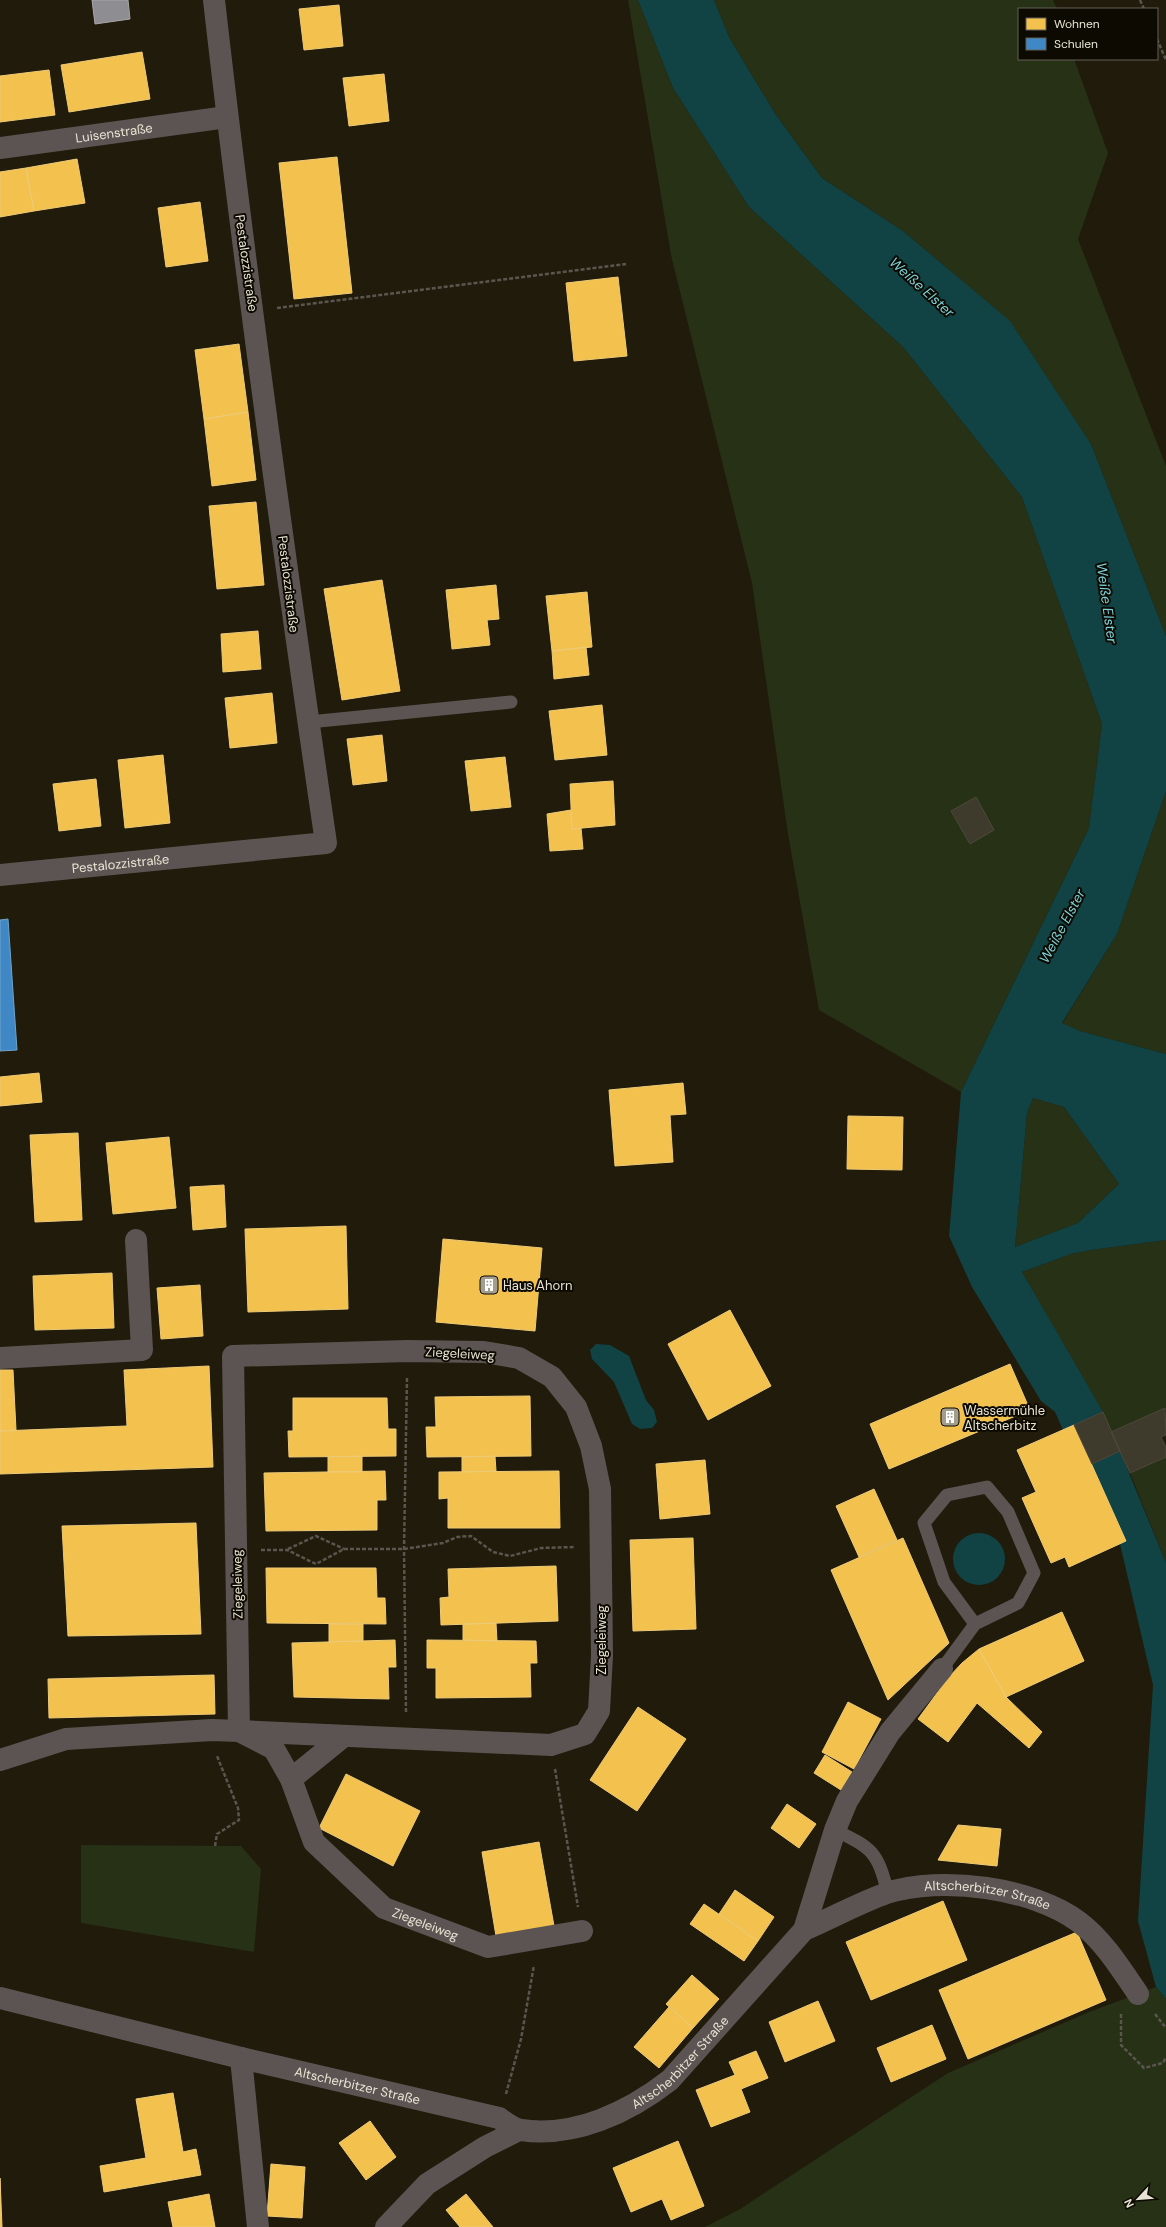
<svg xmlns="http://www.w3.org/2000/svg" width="1166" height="2227" font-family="'DM Sans',sans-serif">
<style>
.green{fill:#263116}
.water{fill:#114244;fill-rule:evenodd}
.homes{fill:#f2c14e;stroke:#efcb76}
.schools{fill:#3f88c5;stroke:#72a3c9}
.industry{fill:#8d8d92;stroke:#a8a7a6}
.building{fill:#3f3b2c;stroke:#4d493c}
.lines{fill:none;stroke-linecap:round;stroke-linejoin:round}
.path{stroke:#5a554e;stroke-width:2.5;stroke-dasharray:4 2;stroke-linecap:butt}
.lane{stroke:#5b5452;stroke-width:13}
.street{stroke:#5b5452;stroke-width:22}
.labels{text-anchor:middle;stroke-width:4;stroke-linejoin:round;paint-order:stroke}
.street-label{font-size:13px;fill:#e8e3d3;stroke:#0d0a02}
.poi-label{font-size:13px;fill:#e8e3d3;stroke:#0d0a02;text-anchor:start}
.water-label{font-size:14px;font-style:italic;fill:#7cd3db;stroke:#0d0a02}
</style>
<rect width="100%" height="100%" fill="#201b0b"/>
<path class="green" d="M 628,0 L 638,0 L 673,88 L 749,207 L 903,347 L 1022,497 L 1102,724 L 1089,828 L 961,1092 L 819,1010 L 788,834 L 752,583 L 671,255 Z
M 714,0 L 1053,0 L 1057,9 L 1019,9 L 1019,59 L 1074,59 L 1108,153 L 1078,239 L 1166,466 L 1166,636 L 1091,444 L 1010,322 L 903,231 L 822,178 L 776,115 L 730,39 Z
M 1166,791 L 1166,1054 L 1080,1031 L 1062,1024 L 1117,934 Z
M 1033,1098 L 1064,1107 L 1119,1184 L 1078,1223 L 1015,1247 L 1027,1113 Z
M 1166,1240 L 1166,1411 L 1165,1409 L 1111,1432 L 1022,1272 L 1071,1254 L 1091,1250 Z
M 1166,1457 L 1166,1563 L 1130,1473 Z
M 81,1845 L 241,1846 L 261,1869 L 254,1952 L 81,1923 Z
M 1156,1987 L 1166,1999 L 1166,2227 L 705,2227 L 740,2209 L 948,2073 L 1089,2012 Z"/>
<path class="water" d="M 638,0 L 714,0 L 730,39 L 776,115 L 822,178 L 903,231 L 1010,321 L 1091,444 L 1166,636 L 1166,791 L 1117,934 L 1062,1023 L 1080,1031 L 1166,1054 L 1166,1240 L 1091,1250 L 1071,1254 L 1022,1272 L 1103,1412 L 1063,1430 L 1055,1412 L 1041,1401 L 972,1287 L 949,1236 L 961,1092 L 1089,828 L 1102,724 L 1022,497 L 903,347 L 749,207 L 673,88 ZM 1033,1098 L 1064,1107 L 1119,1184 L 1078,1223 L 1015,1247 L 1027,1113 Z
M 596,1344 L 610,1345 L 629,1356 L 646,1400 L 654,1410 L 657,1422 L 652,1428 L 640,1429 L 632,1424 L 614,1382 L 592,1359 L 590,1350 Z
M 1120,1451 L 1166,1563 L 1166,1999 L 1156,1987 L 1138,1921 L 1153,1685 L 1120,1544 L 1126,1541 L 1092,1464 Z
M953 1559a26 26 0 1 1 52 0a26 26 0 1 1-52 0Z"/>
<path class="homes" d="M 339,5 L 343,46 L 304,50 L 299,9 Z
M 142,52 L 150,99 L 69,112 L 61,65 Z
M 49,70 L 55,115 L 0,122 L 0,76 Z
M 384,74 L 389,121 L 349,126 L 343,78 Z
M 337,157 L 352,293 L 294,299 L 279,163 Z
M 77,159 L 85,203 L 34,211 L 26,168 Z
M 26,168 L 34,211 L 0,217 L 0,172 Z
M 200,202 L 208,261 L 166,267 L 158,208 Z
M 618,277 L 627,356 L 574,361 L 566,283 Z
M 239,344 L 248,412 L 204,419 L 195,350 Z
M 248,412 L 256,480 L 212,486 L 204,419 Z
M 256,502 L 264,585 L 217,589 L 209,506 Z
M 382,580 L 400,691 L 342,700 L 324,589 Z
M 496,585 L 499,619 L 487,620 L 490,645 L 452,649 L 446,590 Z
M 587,592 L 592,647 L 552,651 L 546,596 Z
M 258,631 L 261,669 L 223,672 L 221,634 Z
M 586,647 L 589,675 L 554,679 L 552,651 Z
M 272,693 L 277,743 L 230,748 L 225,698 Z
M 602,705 L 607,755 L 555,760 L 549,711 Z
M 382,735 L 387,781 L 353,785 L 347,739 Z
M 163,755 L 170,823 L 125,828 L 118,760 Z
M 505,757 L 511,807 L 471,811 L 465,761 Z
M 96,779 L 101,826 L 59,831 L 53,784 Z
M 613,781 L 615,825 L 572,829 L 570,784 Z
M 571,810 L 572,829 L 581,828 L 583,849 L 550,851 L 547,814 Z
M 39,1073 L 42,1102 L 0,1106 L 0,1077 Z
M 683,1083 L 686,1114 L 670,1115 L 673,1162 L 615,1166 L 609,1090 Z
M 848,1116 L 903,1117 L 902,1170 L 847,1169 Z
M 78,1133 L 82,1220 L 35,1222 L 30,1135 Z
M 169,1137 L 176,1208 L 113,1214 L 106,1143 Z
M 224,1185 L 226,1227 L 193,1230 L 190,1187 Z
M 346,1226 L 348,1309 L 248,1312 L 245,1229 Z
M 443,1239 L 542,1248 L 535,1331 L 436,1322 Z
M 112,1273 L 114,1328 L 35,1330 L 33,1276 Z
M 200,1285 L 203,1336 L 161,1339 L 157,1288 Z
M 730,1310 L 771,1386 L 708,1420 L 668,1344 Z
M 1010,1364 L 1030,1410 L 889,1469 L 870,1424 Z
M 209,1366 L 213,1467 L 0,1474 L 0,1431 L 127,1426 L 124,1370 Z
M 0,1370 L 13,1370 L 16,1430 L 0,1431 Z
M 530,1396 L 531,1456 L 427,1457 L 426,1427 L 436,1427 L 435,1397 Z
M 293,1398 L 387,1398 L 388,1429 L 396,1429 L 396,1456 L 289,1457 L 288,1431 L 293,1431 Z
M 1074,1425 L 1126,1541 L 1069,1567 L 1065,1557 L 1051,1563 L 1022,1498 L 1036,1492 L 1017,1450 Z
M 362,1456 L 362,1472 L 328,1472 L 328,1457 Z
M 495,1456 L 496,1471 L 462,1472 L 462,1457 Z
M 705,1460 L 710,1514 L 660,1519 L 656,1464 Z
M 385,1471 L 386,1500 L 377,1500 L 377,1530 L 266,1531 L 264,1473 Z
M 559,1471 L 560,1528 L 448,1528 L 448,1498 L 439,1499 L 439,1472 Z
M 874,1489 L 897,1540 L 859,1557 L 836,1506 Z
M 196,1523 L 201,1634 L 68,1636 L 62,1526 Z
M 693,1538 L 696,1629 L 633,1631 L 630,1540 Z
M 903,1538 L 949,1643 L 888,1700 L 831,1570 Z
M 556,1566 L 558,1621 L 441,1625 L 440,1598 L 449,1597 L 448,1569 Z
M 266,1568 L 376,1568 L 377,1598 L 385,1598 L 386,1624 L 267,1623 Z
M 1062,1612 L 1084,1661 L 1006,1697 L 979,1649 Z
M 496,1623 L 497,1641 L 463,1640 L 463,1624 Z
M 329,1624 L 363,1624 L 363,1641 L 329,1642 Z
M 395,1640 L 396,1667 L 388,1667 L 389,1699 L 294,1697 L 292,1643 Z
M 427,1640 L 536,1641 L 537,1663 L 530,1663 L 531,1697 L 436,1698 L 436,1668 L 427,1668 Z
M 979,1649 L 1006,1697 L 1042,1732 L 1029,1748 L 977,1703 L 948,1742 L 918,1719 L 948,1678 L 962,1663 Z
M 214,1675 L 215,1714 L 49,1718 L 48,1679 Z
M 848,1702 L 881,1719 L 854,1769 L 822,1752 Z
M 638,1707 L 686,1739 L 637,1811 L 590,1780 Z
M 825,1755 L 852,1772 L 841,1790 L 814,1773 Z
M 346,1774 L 420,1811 L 393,1866 L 319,1828 Z
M 787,1804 L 816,1824 L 799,1848 L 771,1828 Z
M 958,1825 L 1001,1829 L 997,1866 L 938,1860 Z
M 539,1842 L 554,1926 L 496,1936 L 482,1852 Z
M 735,1890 L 774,1917 L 758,1941 L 719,1914 Z
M 943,1901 L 967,1960 L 871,2000 L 846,1942 Z
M 704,1904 L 758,1941 L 744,1961 L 690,1924 Z
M 1077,1932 L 1106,2000 L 968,2059 L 939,1990 Z
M 692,1975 L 719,1999 L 693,2028 L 666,2004 Z
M 818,2001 L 835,2041 L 785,2062 L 769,2022 Z
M 669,2007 L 693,2028 L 659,2068 L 634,2047 Z
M 932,2025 L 946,2059 L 891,2082 L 877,2048 Z
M 756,2051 L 768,2078 L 741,2089 L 750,2112 L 711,2127 L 696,2090 L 735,2075 L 729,2062 Z
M 173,2093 L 183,2152 L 196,2149 L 201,2175 L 104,2192 L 100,2166 L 146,2158 L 136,2099 Z
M 370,2121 L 396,2157 L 366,2180 L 339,2143 Z
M 678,2141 L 704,2206 L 671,2220 L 662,2199 L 631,2212 L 613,2168 Z
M 271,2164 L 305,2167 L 302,2218 L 267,2216 Z
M 0,2178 L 2,2227 L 0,2227 Z
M 209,2194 L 215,2227 L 173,2227 L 168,2202 Z
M 466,2194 L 493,2227 L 460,2227 L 446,2210 Z"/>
<path class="schools" d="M 8,919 L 17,1050 L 0,1051 L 0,920 Z"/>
<path class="industry" d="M 92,0 L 128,0 L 130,19 L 95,24 Z"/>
<path class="building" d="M 976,797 L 994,830 L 970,844 L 951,811 Z
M 1165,1408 L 1166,1435 L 1161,1437 L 1166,1447 L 1166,1457 L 1130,1473 L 1111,1432 Z
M 1103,1412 L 1120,1451 L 1092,1464 L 1074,1425 Z"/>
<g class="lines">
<path class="path" d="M 1140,0 L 1144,9
M 1157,39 L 1166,60
M 277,308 L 626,264
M 288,1549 L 316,1536 L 344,1549
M 261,1550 L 287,1550 L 316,1564 L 344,1549 L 404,1549 L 443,1543 L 457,1537 L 471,1536 L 493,1552 L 510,1556 L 541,1548 L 574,1547
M 406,1712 L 404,1549 L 407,1377
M 555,1769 L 578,1907
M 215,1846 L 217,1834 L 239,1820 L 238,1808 L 217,1756
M 1121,2014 L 1121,2045 L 1144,2068 L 1163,2063 L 1166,2057
M 1155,2014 L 1166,2028
M 506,2094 L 521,2039 L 534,1965"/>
<path class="lane" d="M 309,722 L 511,702
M 942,1669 L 975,1624 L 944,1582 L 924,1523 L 947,1495 L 987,1487 L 1008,1512 L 1034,1573 L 1018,1603 L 975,1624
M 835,1830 C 873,1849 877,1851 888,1893"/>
<g class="street">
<path id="s1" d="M 0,148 L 227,117"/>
<path id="s2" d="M 0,875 L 326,843 C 285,562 246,282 214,0"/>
<path d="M 407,1351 L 484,1352 L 519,1358 L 552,1377 L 576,1407 L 591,1446 L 600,1489 L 602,1655 L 599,1711 L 585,1734 L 551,1745 L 239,1731 L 233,1356 Z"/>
<path d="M 0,1358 L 142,1350 L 136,1240"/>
<path id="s3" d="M 0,1760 L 66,1739 L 212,1730 L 239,1731 L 274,1749 L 291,1779 L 314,1842 L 384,1908 L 488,1947 L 582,1931"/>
<path d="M 291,1779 L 344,1736"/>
<path id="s4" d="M 804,1930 C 832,1918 859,1903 887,1893 C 941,1875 1034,1888 1079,1922 C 1104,1941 1121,1969 1138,1994"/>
<path id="s5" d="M 0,1998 L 241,2058 L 499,2118 C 505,2122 514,2129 521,2130 C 575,2138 629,2112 670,2080 L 804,1930 L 835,1830 L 847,1801 L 890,1732 L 942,1669"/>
<path d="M 241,2058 L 258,2227"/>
<path d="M 386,2227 L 427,2184 L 485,2147 L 519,2130"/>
</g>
</g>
<defs>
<g id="building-square" transform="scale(1)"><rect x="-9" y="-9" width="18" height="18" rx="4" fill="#a29d8d" stroke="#0d0a02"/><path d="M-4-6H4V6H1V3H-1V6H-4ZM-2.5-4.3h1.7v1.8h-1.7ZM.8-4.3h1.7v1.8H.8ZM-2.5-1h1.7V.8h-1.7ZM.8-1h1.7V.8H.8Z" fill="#fff"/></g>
</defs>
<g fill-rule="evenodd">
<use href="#building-square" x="489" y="1285"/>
<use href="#building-square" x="950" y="1417"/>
</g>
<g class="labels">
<g class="street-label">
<text dy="5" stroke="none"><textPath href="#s1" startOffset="115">Luisenstraße</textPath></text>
<text transform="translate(247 263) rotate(82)" y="5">Pestalozzistraße</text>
<text transform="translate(289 584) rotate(83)" y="5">Pestalozzistraße</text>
<text dy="5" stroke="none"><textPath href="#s2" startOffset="121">Pestalozzistraße</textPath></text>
<text transform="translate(460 1353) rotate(3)" y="5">Ziegeleiweg</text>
<text transform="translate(237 1584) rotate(-91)" y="5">Ziegeleiweg</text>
<text transform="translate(601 1640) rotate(-90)" y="5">Ziegeleiweg</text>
<text dy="5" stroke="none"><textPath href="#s4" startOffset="193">Altscherbitzer Straße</textPath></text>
<text dy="5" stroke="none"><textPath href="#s3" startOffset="524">Ziegeleiweg</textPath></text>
<text dy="5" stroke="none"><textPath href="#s5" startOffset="719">Altscherbitzer Straße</textPath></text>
<text dy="5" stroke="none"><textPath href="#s5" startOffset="368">Altscherbitzer Straße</textPath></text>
</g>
<g class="poi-label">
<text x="503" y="1290">Haus Ahorn</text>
<text x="964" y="1415">Wassermühle<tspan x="964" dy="15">Altscherbitz</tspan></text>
</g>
<g class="water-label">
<text transform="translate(922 287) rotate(42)" y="5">Weiße Elster</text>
<text transform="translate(1107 603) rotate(82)" y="5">Weiße Elster</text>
<text transform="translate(1062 926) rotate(-62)" y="5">Weiße Elster</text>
</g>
</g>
<rect x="1018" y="8" width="140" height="52" fill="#0d0a02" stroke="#656156"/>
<rect x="1026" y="18" width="20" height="12" fill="#f2c14e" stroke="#656156"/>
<text x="1054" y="28" font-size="12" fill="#e8e3d3">Wohnen</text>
<rect x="1026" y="38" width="20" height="12" fill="#3f88c5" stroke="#656156"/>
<text x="1054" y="48" font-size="12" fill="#e8e3d3">Schulen</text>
<g transform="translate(1138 2199) rotate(244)" stroke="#0d0a02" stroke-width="3" paint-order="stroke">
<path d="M0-3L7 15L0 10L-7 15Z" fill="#e8e3d3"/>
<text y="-6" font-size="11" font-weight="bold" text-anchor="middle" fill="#e8e3d3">N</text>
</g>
</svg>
